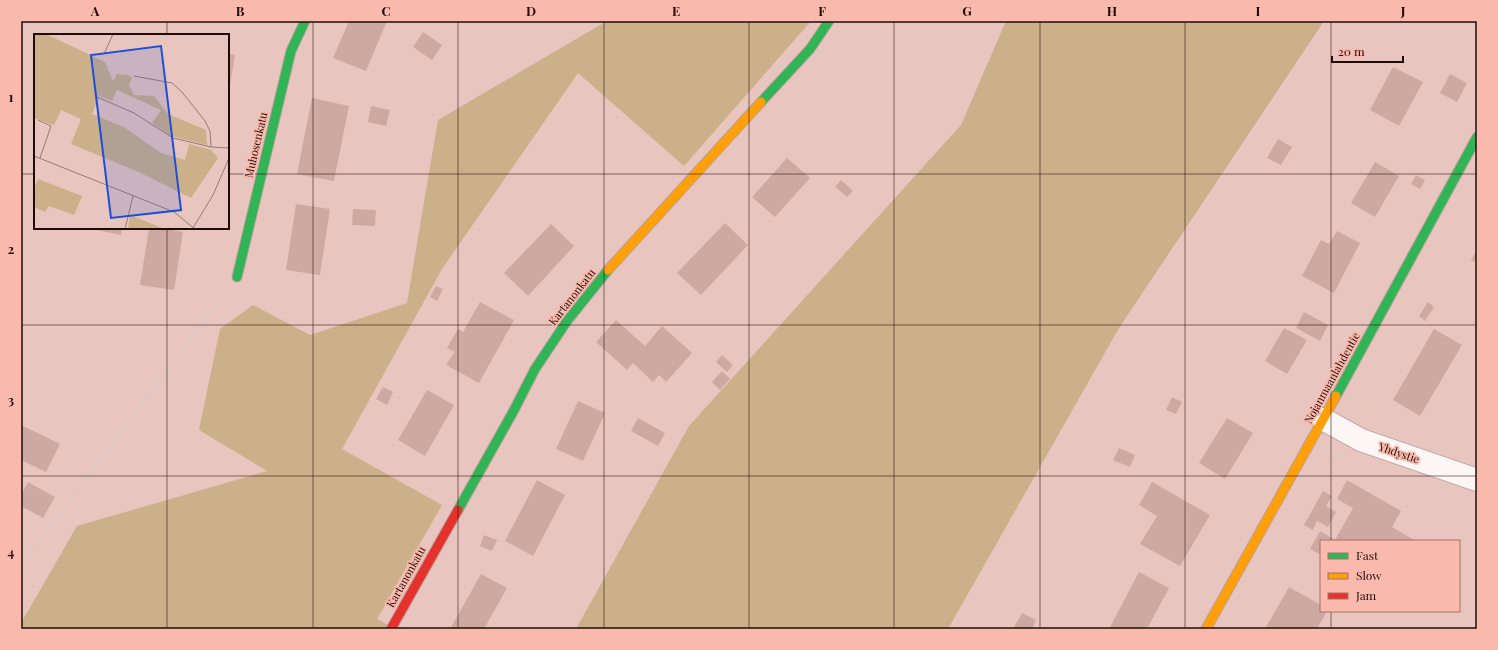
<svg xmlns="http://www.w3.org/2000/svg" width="1498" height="650" font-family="'Playfair Display',serif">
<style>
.green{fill:#ccb089}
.building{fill:#cea9a2}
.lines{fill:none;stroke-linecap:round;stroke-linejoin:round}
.street-casing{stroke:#bba09b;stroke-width:24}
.fast-casing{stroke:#bba09b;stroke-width:11}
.slow-casing{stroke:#bba09b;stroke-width:11}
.jam-casing{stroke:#bba09b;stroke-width:11}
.path{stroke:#d6cbc9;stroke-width:2.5;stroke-dasharray:2 2;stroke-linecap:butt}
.street{stroke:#fcf6f5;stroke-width:22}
.fast{stroke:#30b455;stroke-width:9}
.slow{stroke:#ff9f0a;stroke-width:9}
.jam{stroke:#e5322d;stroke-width:9}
.grid{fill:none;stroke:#210b08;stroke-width:1;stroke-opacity:0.55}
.labels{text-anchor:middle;stroke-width:3.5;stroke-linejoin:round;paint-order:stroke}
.street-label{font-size:11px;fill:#210b08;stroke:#fab9ad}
.inset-road{fill:none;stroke:#987b75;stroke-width:1}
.view{fill:#1d4ed8;fill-opacity:0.15;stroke:#1d4ed8;stroke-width:2}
.inset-edge{fill:none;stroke:#210b08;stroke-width:2}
.neatline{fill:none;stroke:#210b08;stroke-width:1.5}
.grid-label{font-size:13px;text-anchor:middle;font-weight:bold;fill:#210b08}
</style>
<rect width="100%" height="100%" fill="#e8c5be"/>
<path class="green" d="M 607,21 L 811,21 L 684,166 L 578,73 L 442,269 L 342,449 L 442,505 L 377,619 L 395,629 L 21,629 L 21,623 L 77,526 L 267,471 L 199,430 L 220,329 L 253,305 L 310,335 L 407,303 L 438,120 Z
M 1006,21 L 1324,21 L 1119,328 L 948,629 L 576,629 L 689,426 L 961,125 Z"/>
<path class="building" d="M 349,21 L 387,21 L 366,71 L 333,58 Z
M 423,32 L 442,45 L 432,60 L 413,47 Z
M 228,54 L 235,55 L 229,91 L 228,91 Z
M 1393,67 L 1423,82 L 1399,126 L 1370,110 Z
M 1450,74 L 1467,83 L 1457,102 L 1440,93 Z
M 312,98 L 349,106 L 334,181 L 297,174 Z
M 371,106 L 390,110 L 386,126 L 368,122 Z
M 1278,139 L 1292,147 L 1281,165 L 1267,158 Z
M 787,158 L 810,178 L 775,217 L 752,197 Z
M 1375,162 L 1399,176 L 1375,217 L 1351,203 Z
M 1416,175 L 1425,180 L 1420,189 L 1411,184 Z
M 841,180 L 853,191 L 847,197 L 835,187 Z
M 296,204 L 330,209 L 320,275 L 286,270 Z
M 353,209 L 376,210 L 375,226 L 352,225 Z
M 725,223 L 748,245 L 701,295 L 677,273 Z
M 551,224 L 574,246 L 528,296 L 504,273 Z
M 93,228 L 122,228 L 121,235 L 93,229 Z
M 149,228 L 160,228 L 183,232 L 174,290 L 140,285 Z
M 1337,231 L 1360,243 L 1334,293 L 1302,276 L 1321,240 L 1329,244 Z
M 1477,250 L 1477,263 L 1471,260 Z
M 436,286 L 443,289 L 437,301 L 430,297 Z
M 480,302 L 514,320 L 479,383 L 446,365 L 455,352 L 447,348 L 458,329 L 463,332 Z
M 1428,302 L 1434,307 L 1425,321 L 1419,316 Z
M 1304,312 L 1328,325 L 1320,341 L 1296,328 Z
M 616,320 L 645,346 L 662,326 L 692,353 L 666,382 L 659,375 L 653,382 L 633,363 L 627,370 L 596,342 Z
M 1284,328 L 1307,340 L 1287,374 L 1265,361 Z
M 1434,329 L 1462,345 L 1420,416 L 1393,400 Z
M 722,355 L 733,365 L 727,372 L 716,362 Z
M 722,371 L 730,379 L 720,390 L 712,382 Z
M 383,387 L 393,392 L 387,405 L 376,399 Z
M 427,390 L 454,405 L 425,456 L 398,440 Z
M 1172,397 L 1182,402 L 1176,414 L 1166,410 Z
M 578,401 L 605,413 L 583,461 L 556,449 Z
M 638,418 L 665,433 L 658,446 L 631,431 Z
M 1227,418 L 1253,433 L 1225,479 L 1199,463 Z
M 21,425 L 60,444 L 46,472 L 21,460 Z
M 1119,448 L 1135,455 L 1130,467 L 1113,460 Z
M 537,480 L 565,495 L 533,556 L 505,541 Z
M 1347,480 L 1401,511 L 1392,527 L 1416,541 L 1321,541 L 1321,555 L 1310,549 L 1320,531 L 1335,540 L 1353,508 L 1337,499 Z
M 28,482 L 55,497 L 43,518 L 21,506 L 21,495 Z
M 1152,482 L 1210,515 L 1180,566 L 1140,544 L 1157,516 L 1139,505 Z
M 1323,491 L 1332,496 L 1326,506 L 1336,512 L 1328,527 L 1317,521 L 1313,530 L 1304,525 Z
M 484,535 L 497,540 L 492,551 L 480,546 Z
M 1139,572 L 1169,588 L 1147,629 L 1109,629 Z
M 481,574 L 507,588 L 484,629 L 450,629 Z
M 1289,587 L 1321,605 L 1321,611 L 1327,611 L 1317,629 L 1265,629 Z
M 1022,613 L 1036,620 L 1032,629 L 1013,629 Z"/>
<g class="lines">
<g class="street-casing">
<path id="street" d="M 1323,419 L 1361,440 L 1477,480"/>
</g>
<g class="fast-casing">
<path id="fast" d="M 761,102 L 810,49 L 829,21
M 237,277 L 291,51 L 305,21
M 1336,396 L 1477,137
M 458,510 L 513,412 L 535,369 L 567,321 L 608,270"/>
</g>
<g class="slow-casing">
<path id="slow" d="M 608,270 L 761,102
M 1206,629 L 1336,396"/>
</g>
<g class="jam-casing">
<path id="jam" d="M 391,629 L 458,510"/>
</g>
<path class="path" d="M 1360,401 L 1364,415
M 1328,460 L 1342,455
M 21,539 L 34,548
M 21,568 L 34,548 L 223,295"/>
<use href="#street" class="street"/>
<use href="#fast" class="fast"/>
<use href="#slow" class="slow"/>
<use href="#jam" class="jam"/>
</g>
<path class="grid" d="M 167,21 L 167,35M 313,21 L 313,629M 458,21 L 458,629M 604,21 L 604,629M 749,21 L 749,629M 894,21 L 894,629M 1040,21 L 1040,629M 1185,21 L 1185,629M 1331,21 L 1331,541M 21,174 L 35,174M 228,174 L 1477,174M 167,228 L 167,629M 21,325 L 1477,325M 21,476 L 1477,476M 1331,611 L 1331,629"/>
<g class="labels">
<g class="street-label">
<text transform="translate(256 145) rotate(-77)" y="4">Muhosenkatu</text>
<text transform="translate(572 297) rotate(-52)" y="4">Kartanonkatu</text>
<text transform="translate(1332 378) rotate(-61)" y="4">Nojanmaanlahdentie</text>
<text transform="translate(1399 453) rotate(19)" y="4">Yhdystie</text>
<text transform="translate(406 577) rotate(-61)" y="4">Kartanonkatu</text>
</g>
</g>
<g transform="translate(34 34)">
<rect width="195" height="195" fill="#e8c5be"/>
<path d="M 0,0 L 12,0 L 71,28 L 79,47 L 83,40 L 94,41 L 98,44 L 95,51 L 100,61 L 120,62 L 134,80 L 172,96 L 173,111 L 137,102 L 118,89 L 127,76 L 83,56 L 78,67 L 65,62 L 58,80 L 90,93 L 127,119 L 151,126 L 155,110 L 177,116 L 184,124 L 157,164 L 107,139 L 37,110 L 47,85 L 27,76 L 20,91 L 0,84 ZM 4,145 L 48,162 L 40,181 L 15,172 L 11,178 L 0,173 L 0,155 ZM 96,181 L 128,194 L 129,195 L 94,195 Z" fill="#ccb089"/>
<path class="inset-road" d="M 70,20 L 79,0M 100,42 L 138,49 L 148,58 L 171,87 L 176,97 L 177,113 L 195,114M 63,63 L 100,79 L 139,104 L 177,113M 4,86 L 17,92 L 6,124M 0,122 L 140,178 L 161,195M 159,194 L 179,161 L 195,124M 91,195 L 99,162"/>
<path class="view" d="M 127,12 L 147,176 L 77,184 L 57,21 Z"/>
<rect width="195" height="195" class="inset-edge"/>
</g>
<rect width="1498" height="650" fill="none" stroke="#fab9ad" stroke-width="44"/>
<rect x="1320" y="540" width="140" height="72" fill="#fab9ad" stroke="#a3736b"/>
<rect x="1328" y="553" width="20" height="6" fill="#30b455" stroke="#a3736b"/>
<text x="1356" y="560" font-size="12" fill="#210b08">Fast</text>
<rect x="1328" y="573" width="20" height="6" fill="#ff9f0a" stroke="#a3736b"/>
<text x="1356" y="580" font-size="12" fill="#210b08">Slow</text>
<rect x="1328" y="593" width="20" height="6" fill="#e5322d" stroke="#a3736b"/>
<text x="1356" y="600" font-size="12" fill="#210b08">Jam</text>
<path d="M1332 56v6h71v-6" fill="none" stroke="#210b08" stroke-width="2"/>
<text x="1338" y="56" font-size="12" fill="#210b08" stroke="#fab9ad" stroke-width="3" paint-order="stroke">20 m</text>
<rect x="22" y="22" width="1454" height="606" class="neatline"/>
<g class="grid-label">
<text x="95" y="16">A</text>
<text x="240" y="16">B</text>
<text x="386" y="16">C</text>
<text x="531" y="16">D</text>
<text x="676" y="16">E</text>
<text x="822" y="16">F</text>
<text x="967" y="16">G</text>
<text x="1112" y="16">H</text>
<text x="1258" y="16">I</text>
<text x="1403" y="16">J</text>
<text x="11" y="102">1</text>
<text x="11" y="254">2</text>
<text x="11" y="405">3</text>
<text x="11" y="557">4</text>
</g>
</svg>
